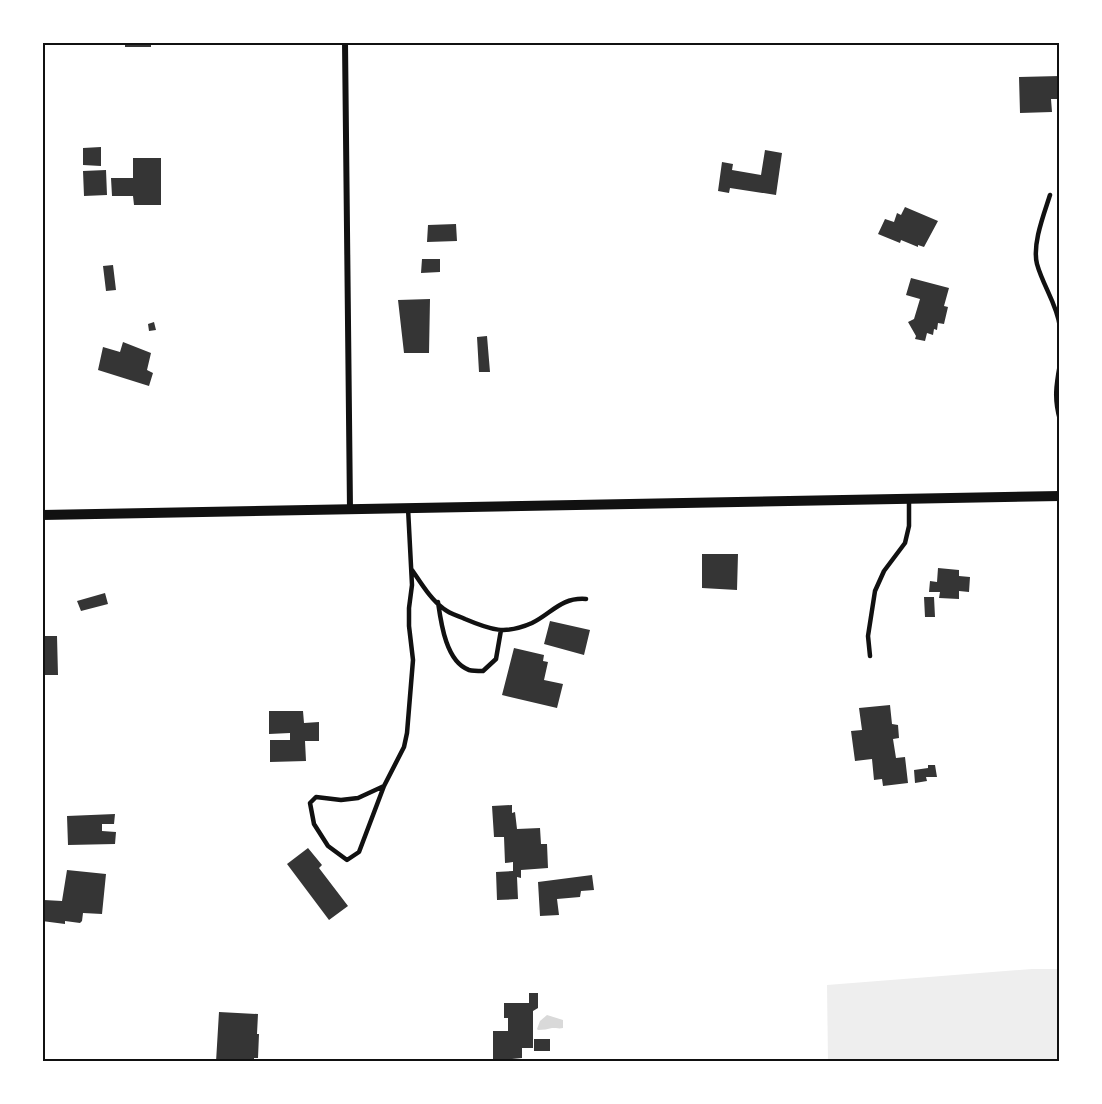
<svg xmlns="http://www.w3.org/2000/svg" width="1102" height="1104" font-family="Georgia,serif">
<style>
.green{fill:#eee}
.water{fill:#d9d9d9}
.building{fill:#353535}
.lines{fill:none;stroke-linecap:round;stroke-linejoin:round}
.service{stroke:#111;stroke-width:4.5}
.minor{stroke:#111;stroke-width:6}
.tertiary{stroke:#111;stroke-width:10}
.neatline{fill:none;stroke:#111;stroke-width:2}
</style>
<rect width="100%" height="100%" fill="#fff"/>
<path class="green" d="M 1032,969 L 1060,969 L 1060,1062 L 828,1062 L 827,985 Z"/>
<path class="water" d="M 547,1015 L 563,1020 L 563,1028 C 559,1029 557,1028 552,1028 C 548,1029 543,1030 538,1030 L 537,1029 L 540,1021 Z"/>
<path class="building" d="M 125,42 L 151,42 L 151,47 L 125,47 Z
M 1060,76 L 1060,99 L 1051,99 L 1052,112 L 1020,113 L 1019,77 Z
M 101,147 L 101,166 L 83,165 L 83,148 Z
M 765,150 L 782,153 L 776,195 L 730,188 L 729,193 L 718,191 L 722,162 L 733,164 L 732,170 L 761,175 Z
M 133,158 L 161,158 L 161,205 L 134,205 L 133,196 L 112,196 L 111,178 L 133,178 Z
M 106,170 L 107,195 L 84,196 L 83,171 Z
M 905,207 L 938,221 L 924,247 L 918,245 L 918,247 L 901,240 L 900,243 L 878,234 L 885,219 L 894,222 L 897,213 L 901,215 Z
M 456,224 L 457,241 L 427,242 L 428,225 Z
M 422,259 L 440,259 L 440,272 L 421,273 Z
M 113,265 L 116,290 L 106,291 L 103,266 Z
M 911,278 L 949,288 L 944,306 L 948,307 L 944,324 L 938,323 L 937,330 L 934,329 L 933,335 L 927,333 L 925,341 L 915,339 L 916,336 L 908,322 L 914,319 L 920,299 L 906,295 Z
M 430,299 L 429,353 L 404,353 L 398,300 Z
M 154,322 L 156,330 L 149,331 L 148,324 Z
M 487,336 L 490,372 L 479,372 L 477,337 Z
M 123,342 L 151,353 L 147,370 L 153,373 L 149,386 L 98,370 L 103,347 L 120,352 Z
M 702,554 L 738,554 L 737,590 L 702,588 Z
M 938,568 L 959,570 L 959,576 L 970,577 L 969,592 L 959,591 L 959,599 L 939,598 L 940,592 L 929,592 L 930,581 L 937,582 Z
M 105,593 L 108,604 L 81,611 L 77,601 Z
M 924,597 L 934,597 L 935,617 L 925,617 Z
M 550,621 L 590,630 L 584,655 L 544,644 Z
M 42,636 L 57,636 L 58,675 L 42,675 Z
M 514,648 L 544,655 L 543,661 L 548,662 L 544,680 L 563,684 L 557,708 L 502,695 Z
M 890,705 L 892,724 L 898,725 L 899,738 L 893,739 L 896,758 L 905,757 L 908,783 L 883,786 L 882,779 L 874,780 L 872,759 L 855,761 L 851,731 L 862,730 L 859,708 Z
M 269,711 L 303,711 L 304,723 L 319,722 L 319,741 L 305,741 L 306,761 L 270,762 L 270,740 L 290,740 L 290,733 L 269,734 Z
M 928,765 L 935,765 L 937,777 L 926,777 L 927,781 L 915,783 L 914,770 L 928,768 Z
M 512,805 L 512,813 L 515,812 L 517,829 L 540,828 L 541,844 L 547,844 L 548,868 L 521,870 L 521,878 L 517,877 L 518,899 L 497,900 L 496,872 L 513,871 L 513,862 L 505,863 L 504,837 L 494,837 L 492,806 Z
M 115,814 L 114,824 L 102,824 L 102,831 L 116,832 L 115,844 L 68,845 L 67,816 Z
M 308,848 L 322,865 L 319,868 L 348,906 L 329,920 L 287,864 Z
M 67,870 L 106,874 L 102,914 L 83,913 L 82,921 L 80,923 L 65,921 L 65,924 L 42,921 L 44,900 L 62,901 Z
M 592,875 L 594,890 L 581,891 L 580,897 L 557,899 L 559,915 L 540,916 L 538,882 Z
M 529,993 L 538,993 L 538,1008 L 533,1011 L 533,1048 L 522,1048 L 522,1058 L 512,1059 L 512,1062 L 493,1062 L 493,1031 L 508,1031 L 508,1018 L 504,1018 L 504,1003 L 529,1003 Z
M 219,1012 L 258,1014 L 257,1034 L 259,1034 L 258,1058 L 254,1058 L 254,1062 L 216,1062 Z
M 534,1039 L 550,1039 L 550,1051 L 534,1051 Z
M 334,1059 L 334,1062 L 315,1062 L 315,1060 Z"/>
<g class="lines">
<path class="service" d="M 1050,195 C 1044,214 1032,244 1037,264 C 1043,286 1057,304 1060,327
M 1060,364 C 1056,386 1054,399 1060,420
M 412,570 C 421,583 431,600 444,609 C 450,614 459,616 465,619 C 491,630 505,635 532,623 C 551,614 561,597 586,599
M 438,602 C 441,623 446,662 469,670 C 473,671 478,671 483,671 L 496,659 L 501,630
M 870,656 L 868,636 L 875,591 L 884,571 L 905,543 L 909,526 L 909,499
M 384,786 L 358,798 L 341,800 L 316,797 L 310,803 L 314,824 L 328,846 L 347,860 L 359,852 L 384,786 L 404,747 L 407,733 L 413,660 L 409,626 L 409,608 L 412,585 L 408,508"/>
<path class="minor" d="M 345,42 L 350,509"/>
<path class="tertiary" d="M 42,515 L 1060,496"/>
</g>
<rect width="1102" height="1104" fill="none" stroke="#ffffff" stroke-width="87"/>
<rect x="44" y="44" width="1014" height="1016" class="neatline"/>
</svg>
